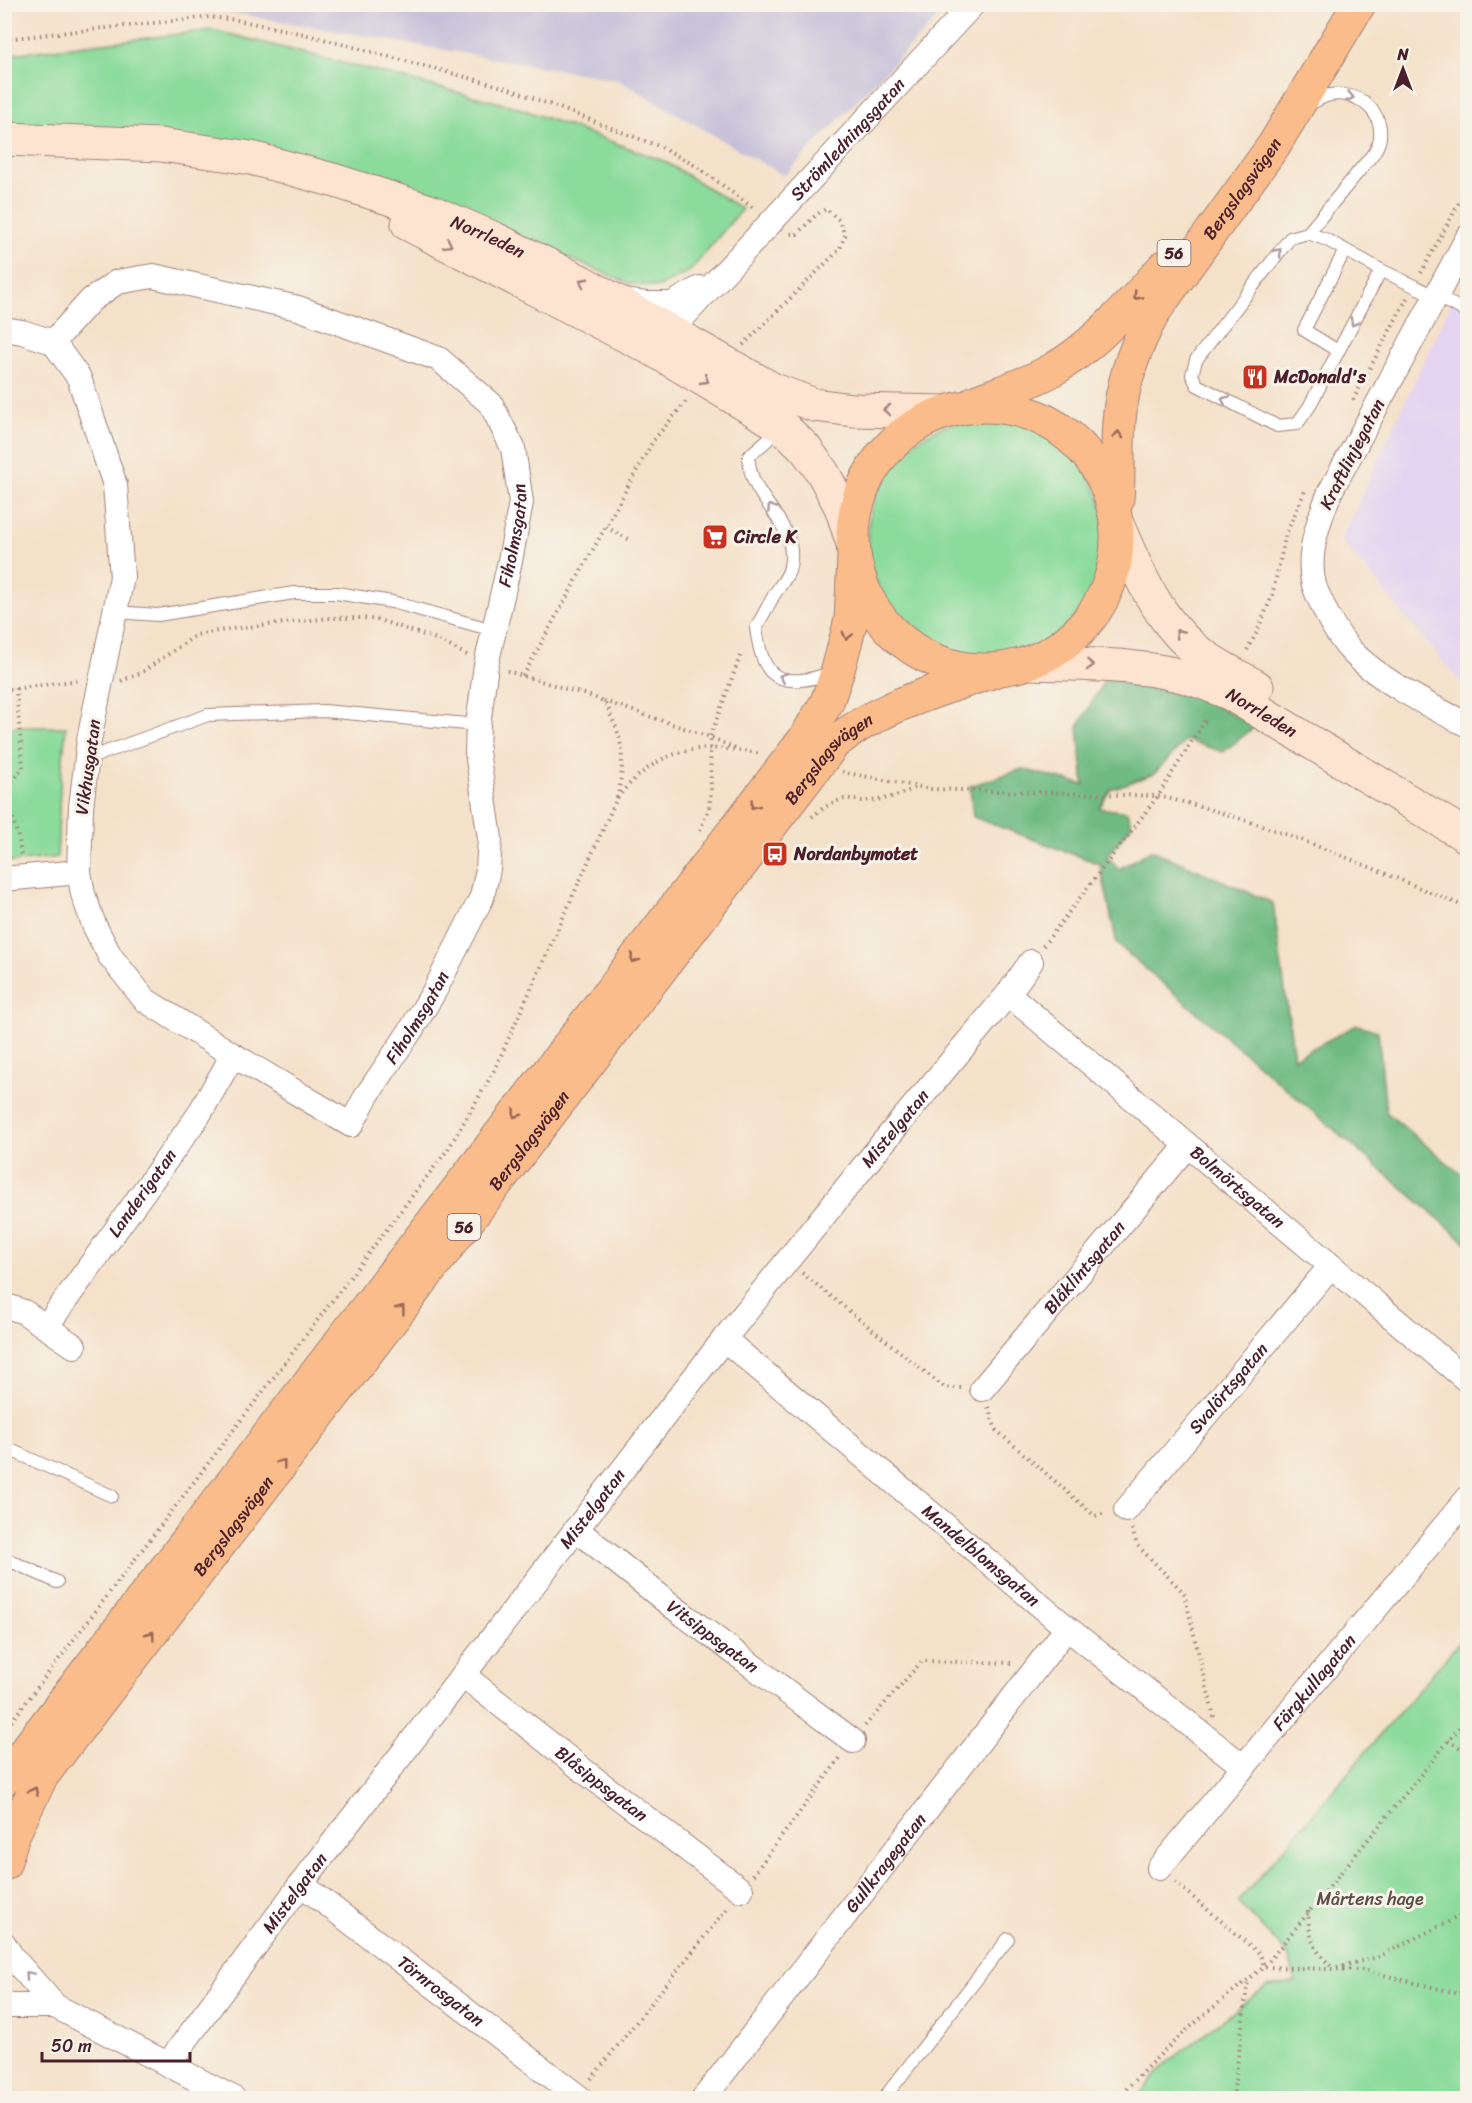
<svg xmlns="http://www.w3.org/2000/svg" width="1472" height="2103" font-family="Sriracha,sans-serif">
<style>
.built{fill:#e4d3f1}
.industrial{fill:#c6c0d9}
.green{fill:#8bdb9b;stroke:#6a7d63;stroke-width:1.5}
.forest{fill:#70bb83;stroke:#5d6d57;stroke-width:1.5}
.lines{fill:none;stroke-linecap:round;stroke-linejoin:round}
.lane-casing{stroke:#9f807a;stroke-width:14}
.street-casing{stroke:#9f807a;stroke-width:26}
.secondary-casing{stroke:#9f807a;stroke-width:35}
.highway-casing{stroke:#9f807a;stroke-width:35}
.path{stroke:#9f807a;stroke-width:4;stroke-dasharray:1.5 4.5;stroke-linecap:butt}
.lane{stroke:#fff;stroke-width:12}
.street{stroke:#fff;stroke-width:24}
.secondary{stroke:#fde4d1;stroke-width:33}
.highway{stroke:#fabc8b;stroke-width:33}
.oneway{stroke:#ae9aa0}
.oneway2{stroke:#a4827e}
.oneway3{stroke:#996656}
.labels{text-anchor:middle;stroke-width:6;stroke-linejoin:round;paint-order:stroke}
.shield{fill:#f7f3e8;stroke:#7e5f64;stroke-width:1.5}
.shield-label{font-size:16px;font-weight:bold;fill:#4a1f2b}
.street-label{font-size:18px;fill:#4a1f2b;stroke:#f7f3e8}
.poi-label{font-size:18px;font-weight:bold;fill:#4a1f2b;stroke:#f7f3e8;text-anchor:start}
.park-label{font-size:18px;fill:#5a4e47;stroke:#f7f3e8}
</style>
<rect width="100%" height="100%" fill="#f7f3e8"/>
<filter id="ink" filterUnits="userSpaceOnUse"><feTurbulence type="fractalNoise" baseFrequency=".0167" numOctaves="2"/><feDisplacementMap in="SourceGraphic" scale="12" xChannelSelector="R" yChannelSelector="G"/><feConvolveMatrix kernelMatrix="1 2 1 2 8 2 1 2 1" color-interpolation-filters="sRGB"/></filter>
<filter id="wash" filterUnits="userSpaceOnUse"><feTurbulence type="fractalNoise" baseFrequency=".008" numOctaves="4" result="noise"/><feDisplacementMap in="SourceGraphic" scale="24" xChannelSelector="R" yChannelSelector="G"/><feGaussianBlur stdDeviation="1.35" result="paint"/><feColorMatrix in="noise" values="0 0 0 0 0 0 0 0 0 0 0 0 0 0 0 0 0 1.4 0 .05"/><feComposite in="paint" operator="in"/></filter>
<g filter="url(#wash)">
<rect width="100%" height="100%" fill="#f4e1c9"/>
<path class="built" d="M 1467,290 L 1467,690 L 1341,540 L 1451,303 Z"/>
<path class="industrial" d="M 107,5 L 950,5 L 784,176 L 618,80 L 198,7 Z"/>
<path class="green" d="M 213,30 L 516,107 L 664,161 L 742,209 L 690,271 L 659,287 L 631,284 L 403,190 L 5,127 L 4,55 Z
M868 537a119 119 0 1 1 238 0a119 119 0 1 1-238 0Z
M 14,727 L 66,727 L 60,788 L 57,857 L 5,863 L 5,734 Z
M 1467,1633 L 1467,2098 L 1136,2098 L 1167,2063 L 1267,1986 L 1296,1982 L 1289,1956 L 1238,1902 Z"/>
<path class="forest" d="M 1105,679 L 1177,686 L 1256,726 L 1223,752 L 1186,740 L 1154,774 L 1111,789 L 1099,808 L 1127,812 L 1132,825 L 1107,856 L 1119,869 L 1152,850 L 1273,903 L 1294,1058 L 1357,1025 L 1378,1031 L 1386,1112 L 1467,1179 L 1467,1243 L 1117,944 L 1100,864 L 973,817 L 970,786 L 1022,769 L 1084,785 L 1078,727 Z"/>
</g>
<g filter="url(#ink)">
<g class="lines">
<g class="lane-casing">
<path id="lane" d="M 1308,233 L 1290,238 L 1196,360 L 1192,375 L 1197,385 L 1277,426 L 1297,424 L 1309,407 L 1381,270
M 1308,233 L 1373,154 C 1376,149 1380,143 1380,137 C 1383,109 1356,91 1330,95 C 1323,96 1315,101 1309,105
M 1308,233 L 1327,240 L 1381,270 L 1468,312
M 1338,351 L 1304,330 L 1345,250
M 780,429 L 749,456 C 747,501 803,522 789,571 C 786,579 779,587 774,595 C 768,606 762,617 756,628 C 758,641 761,663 772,673 C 787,686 815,679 832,672
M 115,612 L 158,615 L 294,593 L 336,593 L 392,602 L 493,630
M 87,759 L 208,715 L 324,711 L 478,725
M 4,1447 L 112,1496
M 4,1558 L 57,1582
M 884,2098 L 1008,1939"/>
</g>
<g class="street-casing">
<g id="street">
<path d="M 1468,237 L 1330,492 C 1319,519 1306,555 1314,585 C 1316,592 1320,599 1323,606 C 1329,620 1337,633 1346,645 C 1372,677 1431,707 1468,725"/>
<path d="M 623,301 L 646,304 L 672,304 L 700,288"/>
<path id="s1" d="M 4,329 L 22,332 L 53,342 L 79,378 L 115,485 L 122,577 L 89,740 L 81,807 L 79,872 L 83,894 L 94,925 L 110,956 L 145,1000 L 233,1055 L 351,1125 L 367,1095 L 411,1030 L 435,990 L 482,897 L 488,869 L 490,838 L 477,752 L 478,725 L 486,665 L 510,561 L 521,502 L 513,448 L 491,404 L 439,359 L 298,308 L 153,276 L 117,282 L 91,300 L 53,342"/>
<path id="s2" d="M 671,330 L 973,4"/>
<path d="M 4,879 L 79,872"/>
<path id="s3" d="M 1008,994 L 1468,1381"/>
<path d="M 4,1305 L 24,1312 L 74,1346"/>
<path id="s4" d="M 46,1327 L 198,1116 L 233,1055"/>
<path id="s5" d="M 724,1339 L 1067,1628 L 1244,1767"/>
<path id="s6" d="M 982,1389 L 1187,1146"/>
<path id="s7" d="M 1126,1510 L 1330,1267"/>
<path id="s8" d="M 576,1529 L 672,1606 L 853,1741"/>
<path id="s9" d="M 463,1675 L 588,1774 L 741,1890"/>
<path id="s10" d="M 1159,1868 L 1468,1498"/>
<path id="s11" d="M 301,1884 L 580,2098"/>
<path d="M 4,1944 L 12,1957 L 55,2006 L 233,2098"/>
<path d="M 4,2006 L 55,2006"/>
<path id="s12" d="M 168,2064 L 301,1884 L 724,1339 L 881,1145 L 1008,994 L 1031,962"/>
<path id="s13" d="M 704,2098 L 1067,1628"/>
</g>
</g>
<g class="secondary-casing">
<g id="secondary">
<path id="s14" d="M 4,139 L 161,145 L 251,158 L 336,181 L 432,212 L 495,239 L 580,281 L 772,389 L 814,405 L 853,410 L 945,412"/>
<path d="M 408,224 L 654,350 L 783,427 L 805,448 L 823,473 L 841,507 L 853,544"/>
<path d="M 1118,526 C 1137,571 1158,620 1197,651 C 1215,665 1238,676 1257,687"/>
<path id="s15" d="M 1031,663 C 1085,665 1145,663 1196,680 C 1208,684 1219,689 1231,694 L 1468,837"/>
</g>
</g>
<g class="highway-casing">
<g id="highway">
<path d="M 975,402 C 1001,392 1028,384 1052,370 C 1092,348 1134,301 1164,267"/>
<circle cx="985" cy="538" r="132"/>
<path id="s16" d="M 1117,500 C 1119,474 1117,447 1119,421 C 1122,382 1136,344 1155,310 L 1274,145 L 1359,4"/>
<path d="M 4,1779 L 804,740 L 827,702 L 838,670 L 851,620 L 854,557"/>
<path id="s17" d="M 4,1864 L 13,1835 L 41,1777 L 834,743 C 881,705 940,690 997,670"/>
</g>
</g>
<path class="path" d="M 4,39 L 209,17 L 237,20 L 304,34 L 507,88 L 661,147 L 696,166 L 756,210
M 1421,273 L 1468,186
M 743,345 L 840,249 L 845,235 L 839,220 L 826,209 L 817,214 L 797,234 L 788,234
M 1353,400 L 1407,298
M 606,527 L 632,541
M 1247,650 L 1257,632 L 1272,596 L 1286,534 L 1305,491
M 507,671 L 580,693
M 523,676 L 653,441 L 688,399
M 121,681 L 141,673 L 196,635 L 230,629 L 330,618 L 363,618 L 379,620 L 436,639 L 467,655
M 16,688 L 23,768 L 5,790 L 19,841 L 21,856
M 4,690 L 81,680
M 604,701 L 710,737 L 736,749
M 842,772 L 930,789 L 1158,796 C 1265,820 1366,866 1468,908
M 617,798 C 660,746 698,742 761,754
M 812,817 C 821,809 833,801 845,799 C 851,798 858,801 864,801 C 881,801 900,796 914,788
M 700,830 L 709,809 L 711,790 L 710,737 L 741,654
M 1043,946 L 1158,796 L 1207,717
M 802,1273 L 945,1388 L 961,1388
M 988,1407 L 996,1430 L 1095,1516 L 1106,1513
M 1132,1529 L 1137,1545 L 1184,1593 L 1214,1717
M 865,1726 L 922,1661 L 1014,1663
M 4,1731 L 448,1149 L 493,1073 L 617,798 C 624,770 625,742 611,716 C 610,713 608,707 605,704 C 600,698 586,695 579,692
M 1448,1741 L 1468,1752
M 753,1875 L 840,1758
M 1175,1882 L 1260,1954 L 1264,1966
M 1308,1911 C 1309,1939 1313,1949 1333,1968
M 1265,1967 L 1363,1970 L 1468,1996
M 1337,1967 L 1378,1957 L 1468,1912
M 1460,1993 L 1468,1976
M 591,2079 L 728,1907
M 1118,2098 C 1162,2049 1212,2007 1264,1967 L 1468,1717
M 1233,2098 L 1248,1980"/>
<use href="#lane" class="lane"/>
<use href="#street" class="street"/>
<use href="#secondary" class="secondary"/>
<use href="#highway" class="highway"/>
</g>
<defs><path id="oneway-chevron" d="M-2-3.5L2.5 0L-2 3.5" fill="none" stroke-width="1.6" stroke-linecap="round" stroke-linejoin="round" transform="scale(1.5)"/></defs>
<g class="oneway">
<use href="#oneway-chevron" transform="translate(1350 97) rotate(13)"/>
<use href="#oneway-chevron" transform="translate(1278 252) rotate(-51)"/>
<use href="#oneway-chevron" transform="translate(1354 322) rotate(118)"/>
<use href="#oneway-chevron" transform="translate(1225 400) rotate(-153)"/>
<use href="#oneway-chevron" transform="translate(771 508) rotate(-124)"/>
<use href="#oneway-chevron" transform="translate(783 677) rotate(-159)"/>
<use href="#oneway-chevron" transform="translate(29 1975) rotate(-131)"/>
</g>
<g class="oneway2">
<use href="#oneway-chevron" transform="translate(448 244) rotate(27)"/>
<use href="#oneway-chevron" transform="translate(583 282) rotate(-152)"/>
<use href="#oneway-chevron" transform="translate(705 380) rotate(30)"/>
<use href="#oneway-chevron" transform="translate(887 410) rotate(-179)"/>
<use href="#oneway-chevron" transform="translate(1179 633) rotate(-133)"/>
<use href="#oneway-chevron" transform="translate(1090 665) rotate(2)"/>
</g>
<g class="oneway3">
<use href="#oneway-chevron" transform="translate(1137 296) rotate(134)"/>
<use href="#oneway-chevron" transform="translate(1118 435) rotate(-87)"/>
<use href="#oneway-chevron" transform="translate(847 636) rotate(104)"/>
<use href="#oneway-chevron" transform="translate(754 805) rotate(128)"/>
<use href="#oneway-chevron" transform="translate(634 959) rotate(128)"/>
<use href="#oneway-chevron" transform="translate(516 1114) rotate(127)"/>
<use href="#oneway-chevron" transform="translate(401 1309) rotate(-53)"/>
<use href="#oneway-chevron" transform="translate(282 1463) rotate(-52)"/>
<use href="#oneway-chevron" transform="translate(151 1635) rotate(-53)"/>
<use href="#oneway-chevron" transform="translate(34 1791) rotate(-64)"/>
</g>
</g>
<defs>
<g id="restaurant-square" transform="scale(1.35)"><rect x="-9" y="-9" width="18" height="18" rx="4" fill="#c8321e" stroke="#f7f3e8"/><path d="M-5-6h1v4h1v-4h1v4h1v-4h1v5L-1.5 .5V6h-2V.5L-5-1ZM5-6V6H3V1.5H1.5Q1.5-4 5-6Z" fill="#fff"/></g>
<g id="supermarket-square" transform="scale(1.35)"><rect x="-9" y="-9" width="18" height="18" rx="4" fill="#c8321e" stroke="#f7f3e8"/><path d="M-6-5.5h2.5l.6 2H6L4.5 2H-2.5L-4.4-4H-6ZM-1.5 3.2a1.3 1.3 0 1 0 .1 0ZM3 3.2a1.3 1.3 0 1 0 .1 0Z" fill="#fff"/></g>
<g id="bus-square" transform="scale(1.35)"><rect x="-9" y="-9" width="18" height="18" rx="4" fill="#c8321e" stroke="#f7f3e8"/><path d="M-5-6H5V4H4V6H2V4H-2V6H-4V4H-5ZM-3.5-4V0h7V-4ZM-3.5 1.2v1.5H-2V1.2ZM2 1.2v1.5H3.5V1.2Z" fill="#fff"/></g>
</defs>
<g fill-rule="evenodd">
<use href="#restaurant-square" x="1255" y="377"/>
<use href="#supermarket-square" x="715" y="537"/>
<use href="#bus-square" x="775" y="854"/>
</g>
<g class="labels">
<g class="shield">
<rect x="1157.5" y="240" width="33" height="26" rx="4.5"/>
<rect x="447.5" y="1214" width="33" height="26" rx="4.5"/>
</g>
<g class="shield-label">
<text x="1174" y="259">56</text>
<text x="464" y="1233">56</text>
</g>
<g class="street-label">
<text dy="6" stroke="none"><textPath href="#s2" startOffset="260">Strömledningsgatan</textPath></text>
<text dy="6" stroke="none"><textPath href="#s16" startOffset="346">Bergslagsvägen</textPath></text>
<text dy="6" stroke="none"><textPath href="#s14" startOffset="498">Norrleden</textPath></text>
<text transform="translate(1352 454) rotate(-63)" y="6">Kraftlinjegatan</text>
<text dy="6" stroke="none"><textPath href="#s1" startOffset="1617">Fiholmsgatan</textPath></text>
<text dy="6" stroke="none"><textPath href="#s15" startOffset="240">Norrleden</textPath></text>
<text dy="6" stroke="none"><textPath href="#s17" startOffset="1383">Bergslagsvägen</textPath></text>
<text transform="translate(88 767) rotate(-82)" y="6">Vikhusgatan</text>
<text dy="6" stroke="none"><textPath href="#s1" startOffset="1113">Fiholmsgatan</textPath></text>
<text dy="6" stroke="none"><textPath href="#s12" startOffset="1185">Mistelgatan</textPath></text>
<text dy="6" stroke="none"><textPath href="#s17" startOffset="897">Bergslagsvägen</textPath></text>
<text dy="6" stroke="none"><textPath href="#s3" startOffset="300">Bolmörtsgatan</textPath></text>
<text dy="6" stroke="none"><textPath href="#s4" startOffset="165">Landerigatan</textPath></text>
<text dy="6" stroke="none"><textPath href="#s6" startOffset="159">Blåklintsgatan</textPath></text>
<text dy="6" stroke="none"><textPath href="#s7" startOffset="159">Svalörtsgatan</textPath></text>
<text dy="6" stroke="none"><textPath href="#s12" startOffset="699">Mistelgatan</textPath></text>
<text dy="6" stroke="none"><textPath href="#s17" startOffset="411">Bergslagsvägen</textPath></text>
<text dy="6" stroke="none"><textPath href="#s5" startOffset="336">Mandelblomsgatan</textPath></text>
<text dy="6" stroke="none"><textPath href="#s8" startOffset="174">Vitsippsgatan</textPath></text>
<text dy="6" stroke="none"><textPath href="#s10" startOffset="242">Färgkullagatan</textPath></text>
<text dy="6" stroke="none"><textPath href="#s9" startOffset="176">Blåsippsgatan</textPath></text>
<text dy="6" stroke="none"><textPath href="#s13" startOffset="297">Gullkragegatan</textPath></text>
<text dy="6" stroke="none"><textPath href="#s12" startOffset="213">Mistelgatan</textPath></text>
<text dy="6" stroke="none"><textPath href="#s11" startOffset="176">Törnrosgatan</textPath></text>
</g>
<g class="poi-label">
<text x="1274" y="383">McDonald's</text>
<text x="734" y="543">Circle K</text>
<text x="794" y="860">Nordanbymotet</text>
</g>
<g class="park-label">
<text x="1370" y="1905">Mårtens hage</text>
</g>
</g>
<rect width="1472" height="2103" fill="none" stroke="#f7f3e8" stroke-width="24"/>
<g transform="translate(1403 69)" stroke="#f7f3e8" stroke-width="4.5" paint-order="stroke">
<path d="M0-4.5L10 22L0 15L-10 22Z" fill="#4a1f2b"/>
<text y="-9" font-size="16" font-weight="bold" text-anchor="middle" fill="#4a1f2b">N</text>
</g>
<path d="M42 2052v9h148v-9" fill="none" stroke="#4a1f2b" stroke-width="3"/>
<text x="51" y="2052" font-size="18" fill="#4a1f2b" stroke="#f7f3e8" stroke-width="4.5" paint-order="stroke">50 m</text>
</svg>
